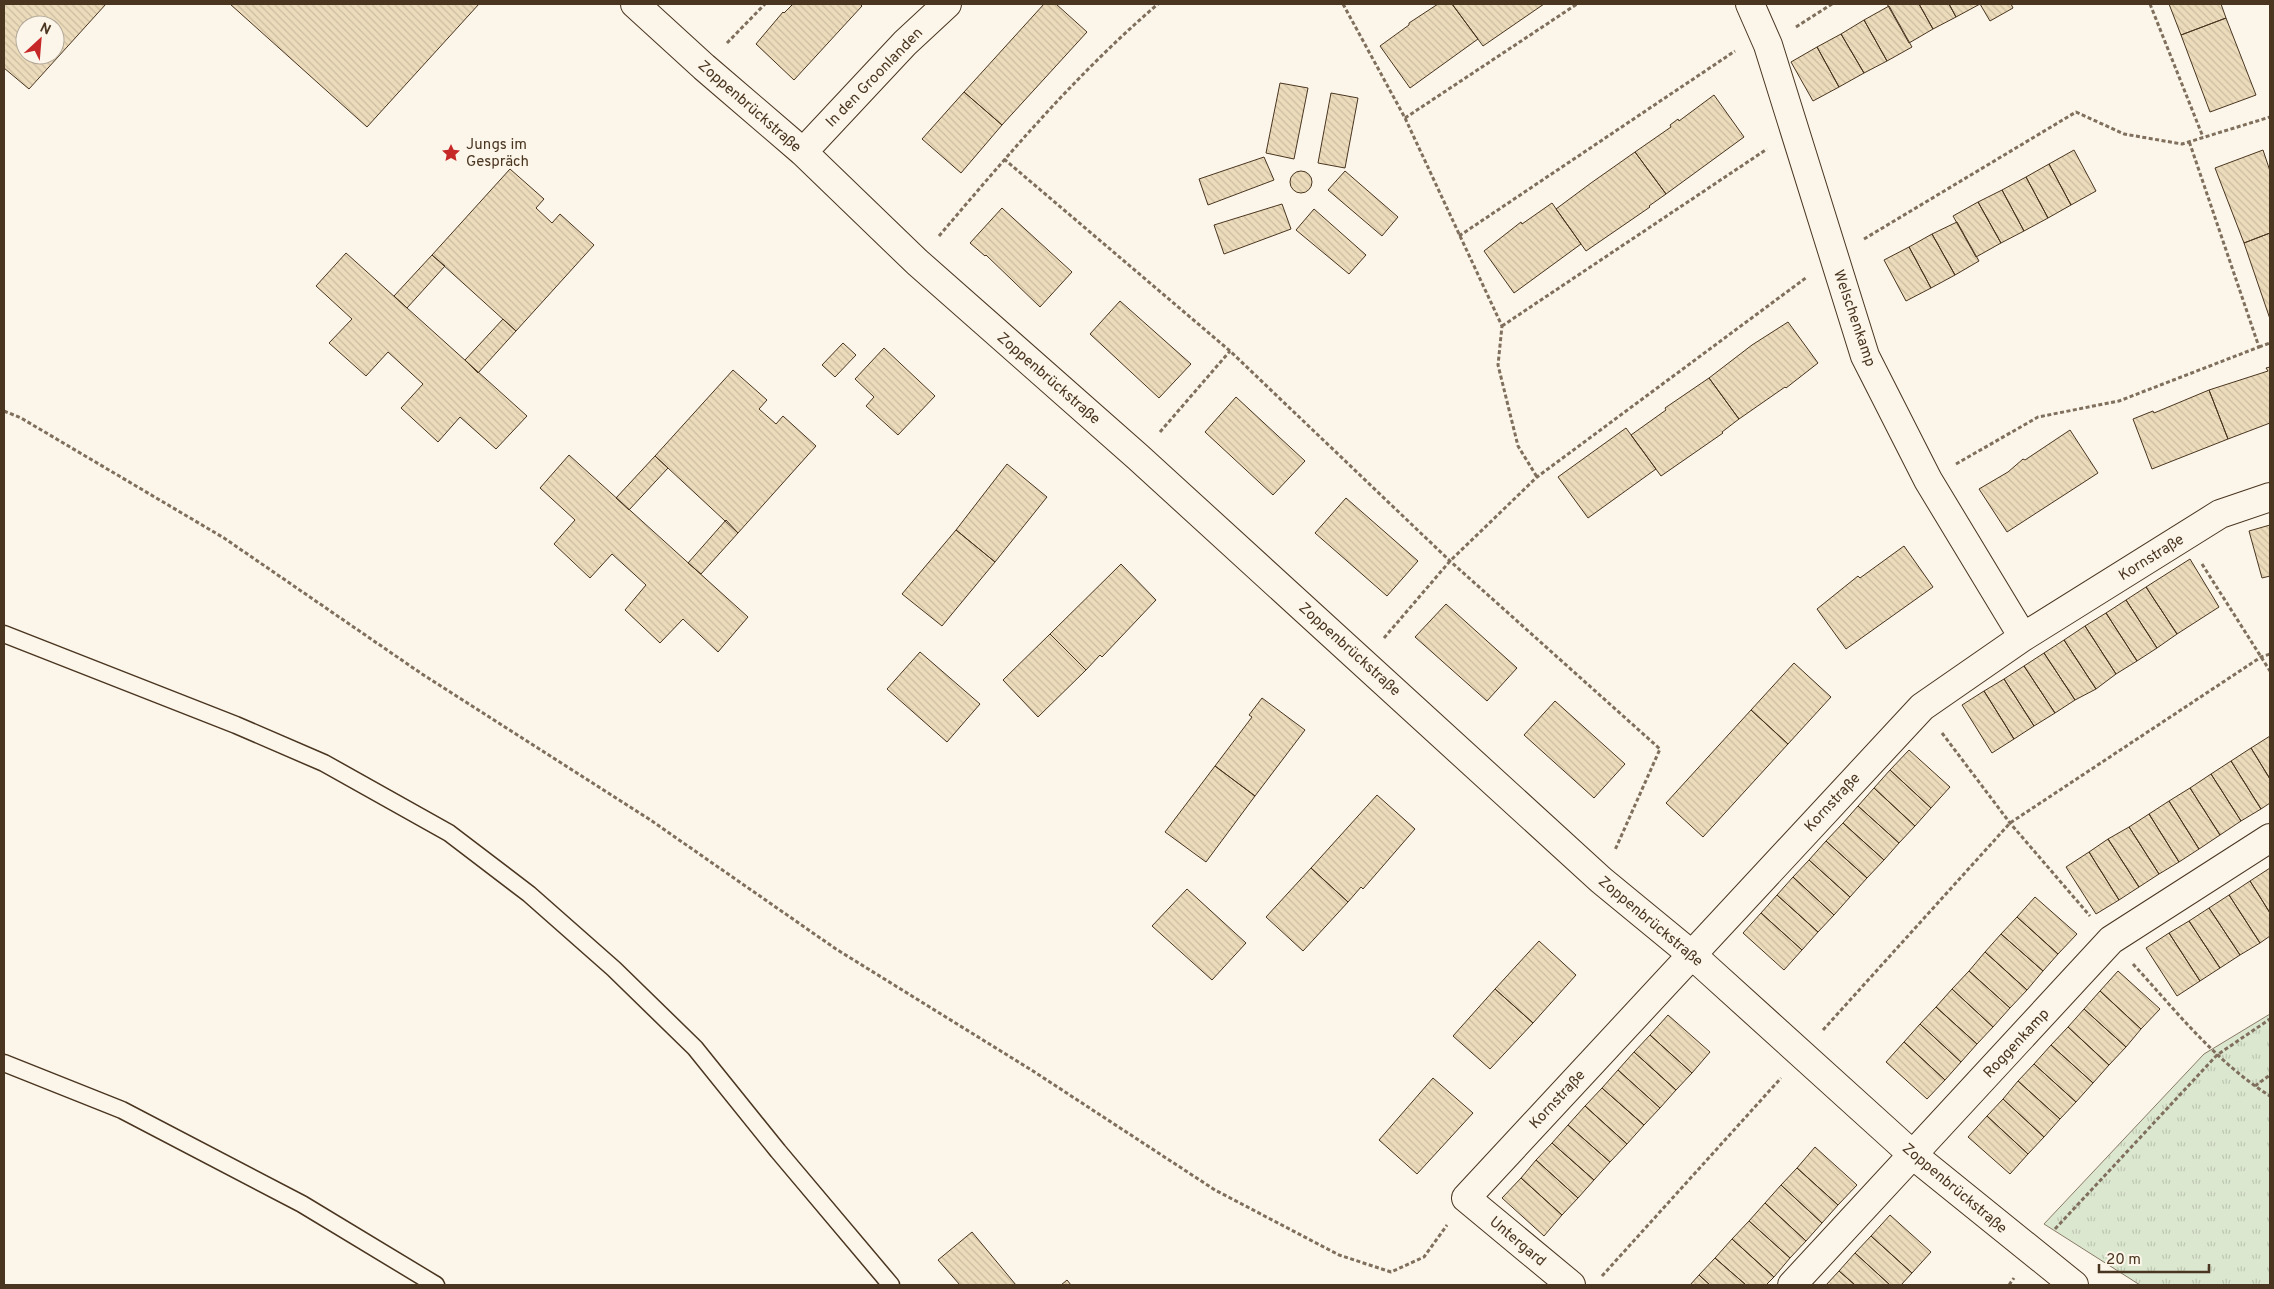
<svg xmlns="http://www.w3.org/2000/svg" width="2274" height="1289" font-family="Overpass,sans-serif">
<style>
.park{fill:url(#park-tufts);stroke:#887966}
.building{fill:url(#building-back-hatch);stroke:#4a3520;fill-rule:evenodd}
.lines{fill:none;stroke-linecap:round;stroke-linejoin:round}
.service-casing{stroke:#4a3520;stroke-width:19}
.minor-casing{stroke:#4a3520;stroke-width:30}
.path{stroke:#7f6f5c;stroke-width:3;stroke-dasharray:4 2.5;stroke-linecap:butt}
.service{stroke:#fbf6e9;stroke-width:16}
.minor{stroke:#fbf6e9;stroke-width:28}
.labels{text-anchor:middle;stroke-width:4;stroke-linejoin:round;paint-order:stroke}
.street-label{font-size:15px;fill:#4a3520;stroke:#fbf6e9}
.poi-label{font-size:15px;fill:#4a3520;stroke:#fbf6e9;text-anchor:start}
</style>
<defs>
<pattern id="park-tufts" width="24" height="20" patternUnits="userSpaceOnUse" patternTransform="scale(1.25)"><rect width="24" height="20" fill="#dce7d0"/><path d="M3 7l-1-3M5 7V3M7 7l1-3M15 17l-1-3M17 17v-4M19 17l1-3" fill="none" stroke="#bec7b2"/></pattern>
<pattern id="building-back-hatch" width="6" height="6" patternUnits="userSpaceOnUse" patternTransform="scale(1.25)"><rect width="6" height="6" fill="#ecdcbc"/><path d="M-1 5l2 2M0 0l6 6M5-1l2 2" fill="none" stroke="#ccbda1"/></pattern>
</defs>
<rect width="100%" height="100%" fill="#fbf6e9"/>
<path class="park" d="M 2270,1014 L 2270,1285 L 2140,1285 L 2044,1224 L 2204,1054 Z"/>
<path class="building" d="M 4,4 L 106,4 L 29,89 L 4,68 ZM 25,25 L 55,25 L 55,55 L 25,55 Z
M 230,4 L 479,4 L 367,127 Z
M 793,4 L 860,4 L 862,6 L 794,80 L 756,44 L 783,12 L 784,13 Z
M 1044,4 L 1056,4 L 1087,32 L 1002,125 L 964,92 Z
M 1438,4 L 1452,4 L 1478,39 L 1410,88 L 1380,46 L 1409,25 L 1409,23 Z
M 1452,4 L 1544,4 L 1483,46 Z
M 1887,4 L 1919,4 L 1933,29 L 1909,43 Z
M 1919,4 L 1949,4 L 1956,17 L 1933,29 Z
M 1949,4 L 1980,4 L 1956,17 Z
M 1980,4 L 2011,4 L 2013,8 L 1990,21 Z
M 2169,4 L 2221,4 L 2226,18 L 2181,35 Z
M 1889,6 L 1912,47 L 1887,61 L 1864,20 Z
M 2226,18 L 2256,95 L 2210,112 L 2181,35 Z
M 1864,20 L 1887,61 L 1864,73 L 1841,34 Z
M 1841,34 L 1864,73 L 1839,87 L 1817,47 Z
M 1817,47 L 1839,87 L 1813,101 L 1791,62 Z
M 1280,83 L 1308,88 L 1294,159 L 1266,153 Z
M 964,92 L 1002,125 L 961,173 L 922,139 Z
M 1331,93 L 1358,98 L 1345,168 L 1318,163 Z
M 1714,95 L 1744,137 L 1666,194 L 1635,152 L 1671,127 L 1670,125 L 1678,119 L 1679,121 Z
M 2074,150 L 2096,191 L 2071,205 L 2049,164 Z
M 2263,150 L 2270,171 L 2270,233 L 2244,243 L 2215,168 Z
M 1635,152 L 1666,194 L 1649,206 L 1650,207 L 1586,251 L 1556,209 L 1591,183 Z
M 1264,157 L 1274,180 L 1208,205 L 1199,179 Z
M 2049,164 L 2071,205 L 2048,218 L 2026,177 Z
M 510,169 L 544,199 L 536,208 L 552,223 L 560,214 L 594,245 L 516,331 L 432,255 Z
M 1345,171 L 1398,217 L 1382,236 L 1328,190 Z
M1290 182a11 11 0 1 1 22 0a11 11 0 1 1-22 0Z
M 2026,177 L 2048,218 L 2024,231 L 2002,190 Z
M 2002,190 L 2024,231 L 2001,243 L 1978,202 Z
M 1978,202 L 2001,243 L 1976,257 L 1953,216 Z
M 1552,203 L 1581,244 L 1514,293 L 1484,251 L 1521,222 L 1522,224 Z
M 1282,204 L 1291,229 L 1224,254 L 1214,225 Z
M 1002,208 L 1072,272 L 1040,307 L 986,255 L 985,256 L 970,243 Z
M 1314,209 L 1366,255 L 1349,274 L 1296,230 Z
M 1957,222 L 1979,261 L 1955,275 L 1932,234 Z
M 2270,233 L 2270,319 L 2244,243 Z
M 1932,234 L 1955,275 L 1931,288 L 1909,247 Z
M 1909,247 L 1931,288 L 1906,301 L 1884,260 Z
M 346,253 L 527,416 L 496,449 L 460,417 L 438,442 L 401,408 L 423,384 L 388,352 L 366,376 L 329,343 L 352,319 L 316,286 Z
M 432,255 L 445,266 L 407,308 L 394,296 Z
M 1120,301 L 1191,364 L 1159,398 L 1090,334 Z
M 503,319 L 516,331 L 478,373 L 465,360 Z
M 1788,322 L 1818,363 L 1786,388 L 1785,387 L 1739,419 L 1709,378 L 1752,345 Z
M 843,343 L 856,355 L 835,377 L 822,365 Z
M 884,348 L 935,396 L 898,435 L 866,406 L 874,397 L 855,379 Z
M 2270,367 L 2270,423 L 2228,439 L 2209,390 L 2268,371 L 2266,368 Z
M 733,370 L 767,400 L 759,409 L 776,424 L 783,416 L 816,446 L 738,533 L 655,456 Z
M 1709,378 L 1739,419 L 1722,432 L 1723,433 L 1661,476 L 1631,435 L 1666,410 L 1665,408 Z
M 2209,390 L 2228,439 L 2152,469 L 2133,419 L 2153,411 L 2154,413 Z
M 1236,397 L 1305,461 L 1273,495 L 1205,432 Z
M 1626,428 L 1656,469 L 1588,518 L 1558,477 Z
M 2070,430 L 2098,473 L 2007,532 L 1979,489 L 2008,472 L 2023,459 L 2025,460 Z
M 569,455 L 748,617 L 718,652 L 683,619 L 660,643 L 625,610 L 646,585 L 612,554 L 590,578 L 554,544 L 575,520 L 540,488 Z
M 655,456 L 668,468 L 629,510 L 616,498 Z
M 1007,464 L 1047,497 L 995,562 L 956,530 Z
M 1346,498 L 1418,561 L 1387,596 L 1315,533 Z
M 726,520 L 738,533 L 701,574 L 688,563 Z
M 2270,525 L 2270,576 L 2262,578 L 2249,531 Z
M 956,530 L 995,562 L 942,626 L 902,594 Z
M 1904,546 L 1933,587 L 1846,649 L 1817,609 L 1858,576 L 1860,578 Z
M 2190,559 L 2219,607 L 2177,634 L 2146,587 Z
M 1121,564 L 1156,600 L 1102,657 L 1100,655 L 1086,670 L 1050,634 Z
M 2146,587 L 2177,634 L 2157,648 L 2126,600 Z
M 2126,600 L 2157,648 L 2137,661 L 2106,613 Z
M 1446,604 L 1517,668 L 1487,701 L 1415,637 Z
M 2106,613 L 2137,661 L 2116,674 L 2085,626 Z
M 2085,626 L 2116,674 L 2096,689 L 2064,640 Z
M 1050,634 L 1086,670 L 1038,717 L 1003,680 Z
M 2064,640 L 2096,689 L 2075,700 L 2044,653 Z
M 920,652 L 980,704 L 947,742 L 887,689 Z
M 2044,653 L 2075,700 L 2055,713 L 2024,666 Z
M 1794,663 L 1831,697 L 1788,744 L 1751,710 Z
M 2024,666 L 2055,713 L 2034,726 L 2004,679 Z
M 2004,679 L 2034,726 L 2014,739 L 1984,691 Z
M 1984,691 L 2014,739 L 1992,753 L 1962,705 Z
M 1262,698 L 1305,730 L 1255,796 L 1215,766 L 1252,717 L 1249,715 Z
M 1555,701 L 1625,764 L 1594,798 L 1524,735 Z
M 1751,710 L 1788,744 L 1703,837 L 1666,803 Z
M 2270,736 L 2270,779 L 2251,748 Z
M 2251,748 L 2270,779 L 2270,803 L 2261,809 L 2231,761 Z
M 1909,750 L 1950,787 L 1931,808 L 1890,770 Z
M 2231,761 L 2261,809 L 2241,821 L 2211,774 Z
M 1215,766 L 1255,796 L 1206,862 L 1165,832 Z
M 1890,770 L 1931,808 L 1915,826 L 1874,788 Z
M 2211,774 L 2241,821 L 2220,835 L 2190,788 Z
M 1874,788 L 1915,826 L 1899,843 L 1858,806 Z
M 2190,788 L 2220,835 L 2199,849 L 2169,801 Z
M 1377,795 L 1415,829 L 1363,889 L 1361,887 L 1348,902 L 1311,868 Z
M 2169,801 L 2199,849 L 2179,862 L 2149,814 Z
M 1858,806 L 1899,843 L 1884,860 L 1843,823 Z
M 2149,814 L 2179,862 L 2159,874 L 2129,827 Z
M 1843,823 L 1884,860 L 1867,878 L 1826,841 Z
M 2129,827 L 2159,874 L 2139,887 L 2108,839 Z
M 2108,839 L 2139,887 L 2119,900 L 2089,852 Z
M 1826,841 L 1867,878 L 1850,897 L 1809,860 Z
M 2089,852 L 2119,900 L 2096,914 L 2066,867 Z
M 1809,860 L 1850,897 L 1834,915 L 1793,877 Z
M 1311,868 L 1348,902 L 1303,951 L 1266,917 Z
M 2270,868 L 2270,913 L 2250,881 Z
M 1793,877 L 1834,915 L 1818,932 L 1777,895 Z
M 2250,881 L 2270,913 L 2270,936 L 2260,943 L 2229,895 Z
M 1187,889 L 1246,943 L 1212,980 L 1152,926 Z
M 1777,895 L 1818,932 L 1802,950 L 1761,913 Z
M 2229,895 L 2260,943 L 2240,955 L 2209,908 Z
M 2035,897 L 2077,934 L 2058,954 L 2017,917 Z
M 2209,908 L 2240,955 L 2220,968 L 2189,921 Z
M 1761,913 L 1802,950 L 1784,970 L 1743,933 Z
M 2017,917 L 2058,954 L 2043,971 L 2001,934 Z
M 2189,921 L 2220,968 L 2200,981 L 2169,933 Z
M 2169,933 L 2200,981 L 2177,996 L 2146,948 Z
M 2001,934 L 2043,971 L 2027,990 L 1985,952 Z
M 1539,941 L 1576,975 L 1533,1023 L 1495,989 Z
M 1985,952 L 2027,990 L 2010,1008 L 1969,971 Z
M 1969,971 L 2010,1008 L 1993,1027 L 1952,989 Z
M 2118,971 L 2160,1009 L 2141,1029 L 2100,991 Z
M 1495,989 L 1533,1023 L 1490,1069 L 1453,1036 Z
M 1952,989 L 1993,1027 L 1977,1044 L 1936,1007 Z
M 2100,991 L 2141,1029 L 2126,1047 L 2084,1009 Z
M 1936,1007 L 1977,1044 L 1961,1062 L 1920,1024 Z
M 2084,1009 L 2126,1047 L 2109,1065 L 2068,1027 Z
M 1668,1015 L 1710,1052 L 1692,1073 L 1650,1035 Z
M 1920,1024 L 1961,1062 L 1945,1080 L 1904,1042 Z
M 2068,1027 L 2109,1065 L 2093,1083 L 2051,1045 Z
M 1650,1035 L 1692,1073 L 1676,1090 L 1634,1052 Z
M 1904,1042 L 1945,1080 L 1927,1099 L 1886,1062 Z
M 2051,1045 L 2093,1083 L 2076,1102 L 2034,1064 Z
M 1634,1052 L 1676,1090 L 1660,1108 L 1618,1070 Z
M 2034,1064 L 2076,1102 L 2060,1119 L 2018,1081 Z
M 1618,1070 L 1660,1108 L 1644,1125 L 1602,1088 Z
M 1433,1078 L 1473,1113 L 1417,1174 L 1379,1140 Z
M 2018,1081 L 2060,1119 L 2044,1137 L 2003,1099 Z
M 1602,1088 L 1644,1125 L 1627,1144 L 1585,1106 Z
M 2003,1099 L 2044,1137 L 2028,1154 L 1987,1116 Z
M 1585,1106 L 1627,1144 L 1610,1162 L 1568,1125 Z
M 1987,1116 L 2028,1154 L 2010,1174 L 1968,1137 Z
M 1568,1125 L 1610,1162 L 1594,1180 L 1552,1143 Z
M 1552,1143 L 1594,1180 L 1578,1198 L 1536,1160 Z
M 1815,1147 L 1857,1185 L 1838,1205 L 1797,1168 Z
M 1536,1160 L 1578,1198 L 1562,1215 L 1521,1178 Z
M 1797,1168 L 1838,1205 L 1822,1223 L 1781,1185 Z
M 1521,1178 L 1562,1215 L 1544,1236 L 1502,1198 Z
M 1781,1185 L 1822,1223 L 1806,1241 L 1765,1203 Z
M 1765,1203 L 1806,1241 L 1790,1258 L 1749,1221 Z
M 1890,1215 L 1931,1252 L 1912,1273 L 1871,1236 Z
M 1749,1221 L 1790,1258 L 1774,1277 L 1732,1239 Z
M 972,1232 L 1016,1285 L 960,1285 L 938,1260 Z
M 1871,1236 L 1912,1273 L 1901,1285 L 1890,1285 L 1855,1253 Z
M 1732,1239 L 1774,1277 L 1766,1285 L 1746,1285 L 1715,1258 Z
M 1855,1253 L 1890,1285 L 1855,1285 L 1839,1271 Z
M 1715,1258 L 1746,1285 L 1710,1285 L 1699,1275 Z
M 1839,1271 L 1855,1285 L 1826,1285 Z
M 1699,1275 L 1710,1285 L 1690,1285 Z
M 1067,1280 L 1071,1285 L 1061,1285 Z"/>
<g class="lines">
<g class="service-casing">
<path id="service" d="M 4,634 L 236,725 L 324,763 L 449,833 L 529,894 L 614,969 L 695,1048 L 778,1151 L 891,1285
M 4,1063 L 122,1110 L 302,1204 L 436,1285"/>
</g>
<g class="minor-casing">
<path id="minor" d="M 635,4 L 704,67 L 803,152 L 917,262 L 1138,457 L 1601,880 L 1691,954 L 1913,1155 L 2074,1285
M 1750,4 L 1768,45 L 1865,356 L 1928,480 L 2023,637
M 803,152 L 905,43 L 947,4
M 1571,1285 L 1466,1198 L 1922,707 L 2023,637 L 2220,514 L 2270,497
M 1792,1285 L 2111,940 L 2270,838"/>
</g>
<path class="path" d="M 1343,4 L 1405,118 L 1502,326 L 1498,365 L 1518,446 L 1537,477
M 2150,4 L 2203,137
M 1796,27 L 1832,4
M 727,43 L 765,4
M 1405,118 L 1577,4
M 1004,159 L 1230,351 L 1450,561 L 1660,749 L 1615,850
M 939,236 C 1008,155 1077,73 1158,4
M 1459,236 L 1735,51
M 1864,239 L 2076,112 L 2124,134 L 2182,144 L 2270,117
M 1502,326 L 1767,149
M 2259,347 L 2270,343
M 4,411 L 21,418 L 224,538 L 422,674 L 649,819 L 836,949 L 1033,1071 L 1215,1190 L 1339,1255 L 1391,1272 L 1424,1257 L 1447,1225
M 1160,432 L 1230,351
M 1956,464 L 2038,417 L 2119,401 L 2259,347 L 2189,141
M 2202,564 L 2270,671
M 1384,638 L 1450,561 L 1537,477 L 1807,277
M 1942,733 L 2010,823 L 2090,916
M 2133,964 C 2176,1011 2216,1062 2270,1096
M 1823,1030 L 2010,823 L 2261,657 L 2270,654
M 2255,1086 L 2270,1075
M 2055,1229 L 2217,1055 L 2270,1019
M 1602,1276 L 1781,1078
M 2009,1285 L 2014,1278"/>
<use href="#service" class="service"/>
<use href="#minor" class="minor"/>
</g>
<defs>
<g id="sight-bare" transform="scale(1.5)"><path d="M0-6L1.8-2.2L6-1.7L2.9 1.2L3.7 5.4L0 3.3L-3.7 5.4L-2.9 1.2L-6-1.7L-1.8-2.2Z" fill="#c62828" stroke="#fbf6e9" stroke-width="2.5" paint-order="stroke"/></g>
</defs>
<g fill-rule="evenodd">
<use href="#sight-bare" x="451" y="153"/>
</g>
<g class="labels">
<g class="street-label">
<text transform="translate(874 77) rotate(-46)" y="5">In den Groonlanden</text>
<text transform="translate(750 106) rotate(41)" y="5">Zoppenbrückstraße</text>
<text transform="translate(1855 318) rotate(71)" y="5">Welschenkamp</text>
<text transform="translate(1049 378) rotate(41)" y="5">Zoppenbrückstraße</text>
<text transform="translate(2151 557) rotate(-32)" y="5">Kornstraße</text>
<text transform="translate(1350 649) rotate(42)" y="5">Zoppenbrückstraße</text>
<text transform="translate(1832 802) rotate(-47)" y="5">Kornstraße</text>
<text transform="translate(1651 921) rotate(40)" y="5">Zoppenbrückstraße</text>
<text transform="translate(2016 1043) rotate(-47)" y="5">Roggenkamp</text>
<text transform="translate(1557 1099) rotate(-47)" y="5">Kornstraße</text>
<text transform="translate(1955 1188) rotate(40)" y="5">Zoppenbrückstraße</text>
<text transform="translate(1518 1241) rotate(40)" y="5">Untergard</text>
</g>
<g class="poi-label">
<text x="466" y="149">Jungs im<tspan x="466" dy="17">Gespräch</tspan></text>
</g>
</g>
<rect width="2274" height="1289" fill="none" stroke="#4a3520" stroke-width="10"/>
<g transform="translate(40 40) rotate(26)"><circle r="24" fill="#fbf6e9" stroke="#b4a999"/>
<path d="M0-4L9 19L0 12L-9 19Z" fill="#c62828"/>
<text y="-8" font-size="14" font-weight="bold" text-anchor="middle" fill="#4a3520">N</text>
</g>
<path d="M2099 1264v8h110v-8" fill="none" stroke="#4a3520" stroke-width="2.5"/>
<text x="2106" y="1264" font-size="15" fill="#4a3520" stroke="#fbf6e9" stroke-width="4" paint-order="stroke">20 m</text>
</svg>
